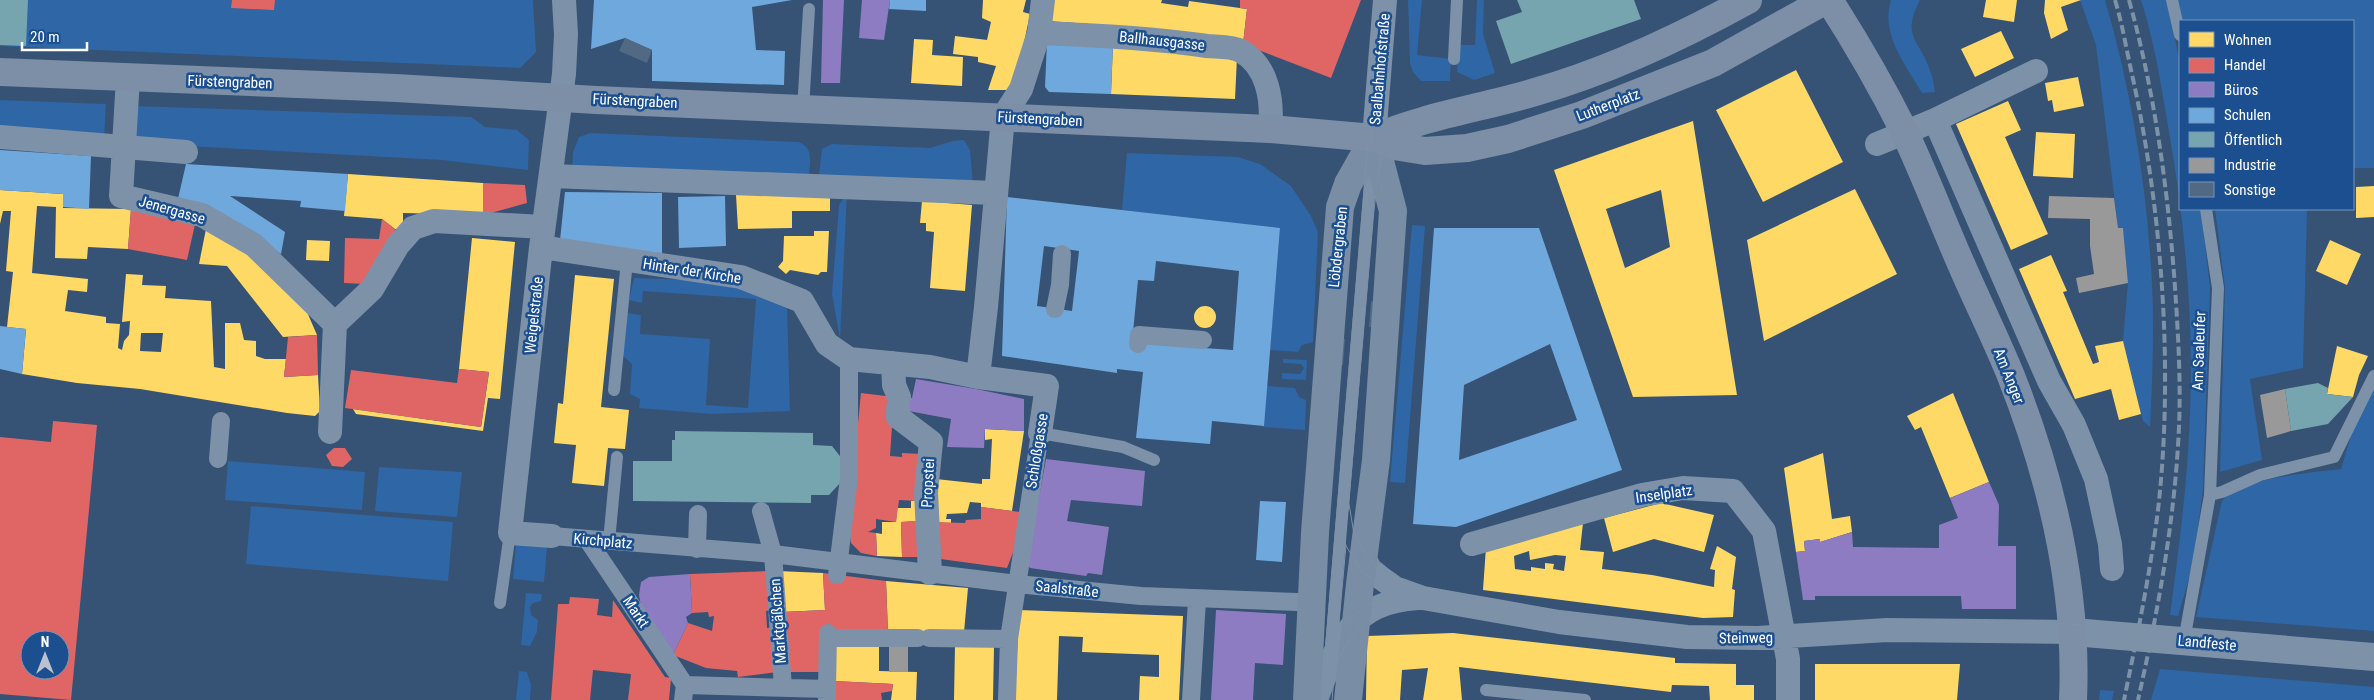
<svg xmlns="http://www.w3.org/2000/svg" width="2374" height="700" font-family="'Roboto Condensed',sans-serif">
<style>
.green{fill:#2f66a5}
.homes{fill:#ffd966;fill-rule:evenodd}
.shops{fill:#e06666;fill-rule:evenodd}
.offices{fill:#8e7cc3}
.schools{fill:#6fa8dc;fill-rule:evenodd}
.public{fill:#76a5af}
.industry{fill:#999}
.building{fill:#526984}
.lines{fill:none;stroke-linecap:round;stroke-linejoin:round}
.service{stroke:#7d92a8;stroke-width:12}
.pedestrian{stroke:#7d92a8;stroke-width:18}
.minor{stroke:#7d92a8;stroke-width:24}
.tertiary{stroke:#7d92a8;stroke-width:28}
.secondary{stroke:#798da4;stroke-width:28}
.primary{stroke:#7d8ea7;stroke-width:28}
.tram{stroke:#7e92a7;stroke-width:1}
.rail{stroke:#7e92a7;stroke-width:4;stroke-dasharray:9 4;stroke-linecap:butt}
.labels{text-anchor:middle;stroke-width:5;stroke-linejoin:round;paint-order:stroke}
.street-label{font-size:15px;fill:#fff;stroke:#1b4f8f}
</style>
<rect width="100%" height="100%" fill="#365274"/>
<path class="green" d="M 0,0 L 533,0 L 536,52 L 520,68 L 0,46 Z
M 1408,0 L 1422,0 L 1417,55 L 1451,59 L 1450,81 L 1421,81 L 1413,72 L 1410,63 Z
M 1477,0 L 1484,0 L 1483,34 L 1495,73 L 1474,80 L 1457,72 L 1458,45 L 1475,45 Z
M 1891,0 L 1920,0 C 1900,38 1921,40 1931,73 C 1933,79 1934,86 1935,92 L 1922,93 C 1906,65 1880,34 1891,0 Z
M 2080,0 L 2105,0 C 2129,82 2144,169 2150,253 C 2155,311 2153,369 2150,427 L 2143,421 L 2123,341 L 2128,283 L 2123,228 L 2118,228 L 2096,45 Z
M 2141,0 L 2167,0 L 2180,63 L 2180,209 L 2201,209 L 2210,288 L 2203,489 L 2193,565 L 2178,616 L 2170,615 C 2178,555 2186,495 2189,434 C 2195,332 2186,227 2168,126 C 2161,84 2154,40 2141,0 Z
M 2177,0 L 2374,0 L 2374,168 L 2353,168 L 2353,21 L 2182,21 Z
M 0,100 L 106,104 L 104,139 L 0,131 Z
M 133,106 L 471,117 L 485,127 L 517,130 L 529,140 L 528,170 L 442,160 L 132,143 Z
M 590,133 L 798,142 C 814,147 810,162 809,175 L 572,175 L 573,152 L 579,137 Z
M 964,140 L 970,150 L 973,185 L 819,176 L 822,149 L 832,144 L 930,148 L 953,141 Z
M 1127,153 L 1238,157 L 1260,164 L 1291,186 L 1311,216 L 1318,232 L 1313,342 L 1302,345 L 1298,352 L 1270,350 L 1280,228 L 1122,210 Z
M 847,194 L 840,339 L 832,294 L 839,205 Z
M 2215,209 L 2307,209 L 2303,368 L 2250,379 L 2262,460 L 2220,472 L 2225,287 Z
M 1412,225 L 1425,226 L 1405,483 L 1390,482 Z
M 634,278 L 728,281 L 787,306 L 790,411 L 711,414 L 639,408 L 640,399 L 630,394 L 632,364 L 621,354 L 627,313 L 641,315 L 640,334 L 710,339 L 706,405 L 748,408 L 756,299 L 643,291 L 642,303 L 629,300 Z
M 1283,359 L 1307,360 L 1306,380 L 1282,379 L 1282,373 L 1300,374 L 1304,368 L 1301,364 L 1283,363 Z
M 1267,386 L 1295,388 L 1299,397 L 1306,400 L 1305,430 L 1263,427 Z
M 2374,387 L 2374,631 L 2196,617 L 2222,501 C 2242,477 2311,473 2341,469 L 2353,429 Z
M 228,461 L 365,472 L 362,510 L 225,500 Z
M 379,467 L 462,472 L 457,517 L 375,511 Z
M 251,506 L 453,522 L 448,581 L 246,564 Z
M 516,544 L 547,547 L 544,582 L 513,579 Z
M 526,593 L 542,594 L 541,601 L 533,603 L 530,607 L 531,615 L 538,620 L 537,632 L 530,646 L 521,645 Z
M 2160,669 L 2374,687 L 2374,700 L 2151,700 Z
M 519,671 L 527,672 L 531,685 L 530,700 L 516,700 Z
M 2100,690 L 2114,691 L 2112,700 L 2099,700 Z"/>
<path class="homes" d="M 983,0 L 1026,0 L 1023,12 L 1030,14 L 1019,67 L 1010,90 L 988,90 L 996,66 L 978,62 L 978,57 L 953,54 L 955,36 L 987,40 L 991,22 L 982,18 Z
M 1050,0 L 1162,0 L 1161,3 L 1188,7 L 1189,1 L 1247,9 L 1243,44 L 1104,25 L 1048,21 Z
M 1986,0 L 2017,0 L 2014,22 L 1983,17 Z
M 2045,0 L 2081,0 L 2061,7 L 2068,30 L 2051,39 L 2044,13 Z
M 2001,31 L 2014,58 L 1975,77 L 1961,49 Z
M 914,39 L 933,40 L 932,55 L 963,57 L 962,86 L 911,83 Z
M 1113,43 L 1237,57 L 1235,99 L 1111,94 Z
M 1796,70 L 1843,162 L 1763,202 L 1716,110 Z
M 2078,77 L 2084,106 L 2054,112 L 2052,100 L 2048,101 L 2045,83 Z
M 2008,101 L 2021,130 L 2005,137 L 2048,234 L 2011,250 L 1956,124 Z
M 1693,121 L 1737,395 L 1633,397 L 1554,170 ZM 1661,190 L 1670,247 L 1625,268 L 1606,209 Z
M 2036,132 L 2075,134 L 2073,178 L 2033,176 Z
M 348,174 L 483,183 L 483,215 L 403,213 L 403,229 L 395,229 L 382,219 L 344,216 Z
M 2374,186 L 2374,217 L 2356,218 L 2356,187 Z
M 1855,189 L 1897,274 L 1764,341 L 1747,240 Z
M 0,190 L 63,194 L 63,208 L 131,209 L 128,249 L 88,247 L 87,259 L 55,258 L 56,207 L 37,206 L 32,273 L 88,279 L 87,292 L 68,290 L 65,311 L 106,317 L 106,323 L 120,324 L 118,348 L 122,350 L 124,341 L 129,335 L 130,321 L 122,322 L 126,274 L 143,275 L 142,285 L 166,286 L 165,298 L 211,301 L 214,367 L 225,369 L 225,323 L 240,323 L 244,340 L 256,341 L 256,356 L 265,359 L 286,359 L 284,377 L 318,375 L 320,411 L 315,416 L 287,413 L 140,389 L 77,383 L 22,374 L 26,329 L 7,327 L 13,272 L 6,271 L 11,211 L 3,211 L 0,224 ZM 141,333 L 163,333 L 161,352 L 140,351 Z
M 830,193 L 830,211 L 792,211 L 792,228 L 738,229 L 736,195 Z
M 922,201 L 972,205 L 965,291 L 930,288 L 934,232 L 926,231 L 926,223 L 920,223 Z
M 207,224 L 239,245 L 307,312 L 317,335 L 283,337 L 227,266 L 199,264 Z
M 814,231 L 829,231 L 827,272 L 821,272 L 818,275 L 790,270 L 786,274 L 778,267 L 783,261 L 784,236 L 814,236 Z
M 472,238 L 515,242 L 500,399 L 488,398 L 483,431 L 356,414 L 353,409 L 481,427 L 489,372 L 459,369 Z
M 307,240 L 330,241 L 329,261 L 306,260 Z
M 2330,240 L 2361,254 L 2347,285 L 2316,271 Z
M 2051,255 L 2067,291 L 2063,292 L 2093,364 L 2099,362 L 2095,346 L 2123,341 L 2141,414 L 2119,420 L 2111,389 L 2075,399 L 2019,269 Z
M 575,275 L 614,279 L 601,407 L 629,410 L 625,449 L 608,448 L 604,486 L 572,483 L 576,445 L 554,443 L 558,403 L 563,404 Z
M1194 317a11 11 0 1 1 22 0a11 11 0 1 1-22 0Z
M 2337,346 L 2368,356 L 2359,375 L 2353,397 L 2327,394 Z
M 1953,393 L 1989,482 L 1950,498 L 1921,427 L 1915,430 L 1907,416 Z
M 985,429 L 1024,431 L 1012,511 L 981,507 L 981,503 L 970,502 L 967,513 L 947,514 L 946,519 L 951,519 L 951,523 L 932,522 L 936,479 L 982,484 L 982,479 L 990,479 L 992,439 L 985,440 Z
M 1823,453 L 1832,519 L 1850,516 L 1852,532 L 1820,542 L 1820,539 L 1804,541 L 1805,551 L 1796,552 L 1784,468 Z
M 911,501 L 918,501 L 918,521 L 901,522 L 902,557 L 877,556 L 876,533 L 882,534 L 882,522 L 896,522 L 897,508 L 911,508 Z
M 1661,503 L 1714,515 L 1704,552 L 1654,539 L 1613,552 L 1604,518 Z
M 1583,523 L 1580,550 L 1604,552 L 1602,569 L 1652,575 L 1714,587 L 1715,570 L 1710,569 L 1717,546 L 1736,557 L 1732,589 L 1735,590 L 1733,617 L 1703,618 L 1483,590 L 1486,547 ZM 1529,551 L 1530,560 L 1555,555 L 1566,556 L 1564,571 L 1553,569 L 1554,564 L 1545,563 L 1545,569 L 1531,567 L 1531,571 L 1515,569 L 1514,556 Z
M 778,571 L 823,573 L 825,610 L 782,612 Z
M 886,581 L 968,588 L 964,632 L 888,633 Z
M 1019,610 L 1183,616 L 1179,700 L 1139,700 L 1140,676 L 1159,677 L 1159,655 L 1082,652 L 1083,637 L 1059,636 L 1057,700 L 1015,700 Z
M 1453,633 L 1675,658 L 1675,663 L 1736,664 L 1736,685 L 1754,685 L 1754,700 L 1710,700 L 1709,686 L 1672,685 L 1671,692 L 1459,667 L 1462,700 L 1423,700 L 1428,668 L 1402,670 L 1400,700 L 1366,700 L 1367,636 Z
M 832,640 L 879,641 L 879,671 L 917,672 L 916,700 L 891,700 L 893,684 L 834,681 Z
M 955,645 L 994,646 L 993,700 L 954,700 Z
M 1815,664 L 1960,664 L 1957,700 L 1815,700 Z"/>
<path class="shops" d="M 232,0 L 275,0 L 274,10 L 231,8 Z
M 1240,0 L 1361,0 L 1331,78 L 1243,44 L 1247,9 L 1240,8 Z
M 483,183 L 525,185 L 527,203 L 483,215 Z
M 131,209 L 196,220 L 187,260 L 128,249 Z
M 382,219 L 395,229 L 394,237 L 366,284 L 344,283 L 345,238 L 379,239 Z
M 317,335 L 318,375 L 284,377 L 288,337 Z
M 459,369 L 489,372 L 481,427 L 345,408 L 351,370 L 457,383 Z
M 861,393 L 894,397 L 890,456 L 902,457 L 902,453 L 921,454 L 918,501 L 899,500 L 896,522 L 876,519 L 876,528 L 868,532 L 876,533 L 877,556 L 861,553 L 851,543 L 848,524 Z
M 53,421 L 97,425 L 71,700 L 0,694 L 0,437 L 51,442 ZM 30,640 L 60,640 L 60,670 L 30,670 Z
M 334,448 L 345,448 L 352,459 L 343,467 L 332,466 L 326,455 Z
M 981,507 L 1020,512 L 1015,547 L 1007,568 L 933,558 L 932,522 L 965,523 L 966,520 L 981,519 Z
M 918,521 L 922,557 L 902,557 L 901,522 Z
M 769,571 L 772,610 L 766,611 L 767,628 L 774,627 L 777,672 L 738,677 L 737,671 L 706,668 L 673,655 L 688,623 L 712,631 L 714,616 L 709,617 L 708,612 L 692,613 L 690,574 Z
M 823,573 L 886,581 L 888,633 L 825,633 L 823,672 L 786,672 L 782,612 L 825,610 Z
M 570,597 L 599,599 L 597,615 L 612,617 L 613,600 L 665,677 L 671,678 L 669,700 L 628,700 L 631,674 L 593,670 L 590,700 L 551,700 L 558,604 L 569,604 Z
M 834,681 L 893,684 L 892,691 L 881,693 L 882,700 L 835,700 Z"/>
<path class="offices" d="M 823,0 L 844,0 L 840,83 L 821,83 Z
M 862,0 L 890,0 L 884,40 L 859,38 Z
M 916,379 L 976,389 L 1024,399 L 1024,431 L 985,429 L 984,448 L 947,447 L 951,419 L 898,409 L 894,397 L 912,398 Z
M 1046,459 L 1145,471 L 1142,506 L 1071,500 L 1067,521 L 1109,527 L 1102,575 L 1088,573 L 1086,576 L 1030,568 L 1027,564 Z
M 1989,482 L 1999,505 L 1998,546 L 2016,546 L 2016,609 L 1962,609 L 1961,596 L 1815,596 L 1815,600 L 1803,600 L 1796,552 L 1805,551 L 1804,541 L 1820,539 L 1820,542 L 1852,532 L 1853,547 L 1939,548 L 1939,525 L 1958,518 L 1950,498 Z
M 690,574 L 692,613 L 686,617 L 688,623 L 673,655 L 641,606 L 639,595 L 641,582 L 649,577 Z
M 1216,610 L 1286,614 L 1283,665 L 1255,663 L 1253,700 L 1211,700 Z"/>
<path class="schools" d="M 594,0 L 792,0 L 752,7 L 756,50 L 785,51 L 784,85 L 652,81 L 652,50 L 625,38 L 591,49 Z
M 890,0 L 926,0 L 926,11 L 889,9 Z
M 1047,41 L 1113,43 L 1111,94 L 1049,92 L 1045,87 Z
M 0,150 L 91,156 L 89,209 L 63,207 L 63,194 L 0,190 Z
M 186,164 L 348,174 L 345,211 L 300,207 L 301,201 L 230,196 L 285,232 L 281,254 L 226,216 L 177,203 Z
M 565,192 L 662,193 L 662,258 L 560,240 Z
M 725,196 L 726,246 L 679,248 L 678,197 Z
M 1007,197 L 1280,228 L 1264,426 L 1212,421 L 1210,444 L 1136,438 L 1143,372 L 1117,369 L 1117,373 L 1002,356 ZM 1044,246 L 1079,251 L 1072,311 L 1037,306 ZM 1156,261 L 1239,271 L 1233,350 L 1132,343 L 1138,280 L 1154,281 Z
M 1434,228 L 1539,228 L 1622,470 L 1456,527 L 1413,524 ZM 1550,344 L 1577,420 L 1459,460 L 1464,385 Z
M 0,326 L 26,329 L 22,374 L 0,369 Z
M 1260,501 L 1286,502 L 1282,562 L 1256,560 Z"/>
<path class="public" d="M 0,0 L 28,0 L 26,46 L 0,45 Z
M 1517,0 L 1634,0 L 1641,19 L 1511,64 L 1496,21 L 1522,12 Z
M 2318,383 L 2328,388 L 2327,394 L 2353,397 L 2328,424 L 2291,431 L 2285,389 Z
M 675,431 L 813,433 L 813,445 L 832,446 L 843,460 L 842,481 L 829,495 L 811,495 L 811,503 L 633,501 L 633,461 L 672,461 L 672,440 L 675,440 Z"/>
<path class="industry" d="M 2049,196 L 2114,198 L 2118,228 L 2123,228 L 2128,283 L 2079,293 L 2076,278 L 2094,274 L 2090,246 L 2090,219 L 2048,218 Z
M 2285,389 L 2291,431 L 2267,438 L 2260,395 Z
M 889,639 L 908,639 L 908,672 L 889,672 Z"/>
<path class="building" d="M 625,38 L 652,50 L 647,63 L 619,51 Z
M 1371,301 L 1376,302 L 1374,328 L 1369,327 Z
M 1341,339 L 1345,339 L 1343,365 L 1339,365 Z"/>
<g class="lines">
<path class="service" d="M 2172,0 L 2180,35
M 1454,59 L 1457,0
M 803,109 L 809,9
M 2206,209 L 2218,288 L 2210,495
M 614,390 L 627,261
M 1040,433 L 1123,447 L 1154,460
M 609,541 L 617,457
M 500,603 L 510,533
M 2184,641 L 2210,495 L 2222,492 L 2260,475 L 2334,457 L 2374,376
M 1331,648 L 1372,162
M 1486,690 L 1585,700"/>
<path class="pedestrian" d="M 1055,309 L 1060,285 L 1062,254
M 1138,344 L 1139,335 L 1203,340
M 218,459 L 221,421
M 761,511 L 773,554 L 783,687
M 552,536 L 773,554 L 1017,584 L 1141,596 L 1297,602
M 587,539 L 685,685 L 827,689 L 827,700
M 697,549 L 698,514
M 837,575 L 849,478 L 849,359
M 828,638 L 918,638
M 929,638 L 1009,639
M 827,689 L 828,633
M 683,700 L 685,685
M 1007,700 L 1009,639 L 1040,433
M 1191,700 L 1197,600"/>
<path class="minor" d="M 1039,33 C 1095,35 1151,38 1207,46 C 1216,47 1232,46 1241,51 C 1268,66 1273,101 1270,129
M 128,78 L 121,196 L 202,215 L 254,245 L 335,324
M 1935,120 L 2049,381 L 2074,425 L 2096,479 L 2110,544 L 2112,569
M 0,137 L 186,152
M 1374,138 L 1385,0
M 1877,144 L 1935,120 L 2036,71
M 551,176 L 995,193
M 541,247 L 741,277 L 802,301 L 827,344 L 849,359 L 930,367 L 978,377 L 986,307 L 1003,117 L 1021,89 L 1039,33 L 1043,0
M 893,363 L 894,385 L 899,397
M 978,377 L 1047,386 L 1040,433
M 898,409 L 898,417 L 931,442 L 926,492 L 930,573
M 330,432 L 335,324 L 372,289 L 398,245 L 413,228 L 434,221 L 543,227
M 552,536 L 510,533 L 541,247 L 564,74 L 566,34 L 564,0
M 1472,544 L 1642,495 L 1683,488 L 1733,491 L 1764,531 L 1788,659 L 1788,700
M 1363,556 L 1370,569 L 1381,578 L 1395,588 L 1423,598 L 1559,622 L 1687,637 L 1758,638 L 1887,630 L 2073,632
M 1316,700 C 1337,643 1350,602 1418,598"/>
<path class="tertiary" d="M 2073,632 L 2374,657"/>
<path class="secondary" d="M 1307,700 L 1315,533 L 1340,207 L 1348,184 L 1374,138
M 1348,700 L 1360,584 L 1376,460 L 1393,211 L 1374,138"/>
<path class="primary" d="M 1829,0 C 1856,42 1881,85 1904,131 C 1925,175 1942,221 1962,266 C 1978,303 1996,339 2011,376 C 2052,480 2078,588 2073,700
M 0,72 L 396,88 L 596,100 L 1270,129 L 1374,138 L 1394,146 L 1425,151 L 1467,148 L 1508,139 L 1582,115 L 1713,63 L 1826,0
M 1374,138 C 1425,116 1482,108 1535,92 C 1609,71 1681,37 1748,0"/>
<path class="tram" d="M 1338,503 L 1342,534 L 1346,546 L 1362,572 L 1391,592 L 1457,612 L 1610,634 L 1689,641 L 1758,644 L 1840,639 L 2033,641 L 2374,664
M 1349,504 L 1354,534 L 1364,551 L 1373,564 L 1397,583 L 1468,602 L 1711,634 L 1747,635 L 1878,620 L 2034,622 L 2142,628 L 2374,652
M 1348,511 L 1374,210 L 1380,161 L 1391,0
M 1339,632 C 1355,611 1372,600 1398,595
M 1338,660 C 1356,623 1377,607 1418,603
M 1321,700 L 1380,0
M 1332,700 L 1346,545"/>
<path class="rail" d="M 2115,0 C 2122,23 2126,47 2131,70 C 2162,207 2174,371 2158,510 C 2150,574 2137,637 2124,700
M 2129,0 C 2155,93 2168,191 2175,287 C 2178,333 2181,381 2179,427 C 2175,519 2158,611 2138,700"/>
</g>
<g class="labels">
<g class="street-label">
<text transform="translate(1162 41) rotate(6)" y="5">Ballhausgasse</text>
<text transform="translate(1380 69) rotate(-85)" y="5">Saalbahnhofstraße</text>
<text transform="translate(230 82) rotate(2)" y="5">Fürstengraben</text>
<text transform="translate(635 101) rotate(3)" y="5">Fürstengraben</text>
<text transform="translate(1608 105) rotate(-21)" y="5">Lutherplatz</text>
<text transform="translate(1040 119) rotate(3)" y="5">Fürstengraben</text>
<text transform="translate(172 210) rotate(16)" y="5">Jenergasse</text>
<text transform="translate(1338 247) rotate(-84)" y="5">Löbdergraben</text>
<text transform="translate(692 271) rotate(9)" y="5">Hinter der Kirche</text>
<text transform="translate(534 315) rotate(-84)" y="5">Weigelstraße</text>
<text transform="translate(2199 351) rotate(-88)" y="5">Am Saaleufer</text>
<text transform="translate(2009 376) rotate(68)" y="5">Am Anger</text>
<text transform="translate(1037 451) rotate(-81)" y="5">Schloßgasse</text>
<text transform="translate(928 483) rotate(-87)" y="5">Propstei</text>
<text transform="translate(1664 494) rotate(-8)" y="5">Inselplatz</text>
<text transform="translate(603 541) rotate(5)" y="5">Kirchplatz</text>
<text transform="translate(1067 589) rotate(6)" y="5">Saalstraße</text>
<text transform="translate(636 612) rotate(56)" y="5">Markt</text>
<text transform="translate(778 621) rotate(-94)" y="5">Marktgäßchen</text>
<text transform="translate(1746 638) rotate(-1)" y="5">Steinweg</text>
<text transform="translate(2207 643) rotate(5)" y="5">Landfeste</text>
</g>
</g>
<rect x="2179" y="20" width="175" height="190" fill="#1b4f8f" stroke="#7695bc"/>
<rect x="2189" y="32" width="25" height="15" fill="#ffd966" stroke="#7695bc"/>
<text x="2224" y="45" font-size="15" fill="#ffffff">Wohnen</text>
<rect x="2189" y="58" width="25" height="15" fill="#e06666" stroke="#7695bc"/>
<text x="2224" y="70" font-size="15" fill="#ffffff">Handel</text>
<rect x="2189" y="82" width="25" height="15" fill="#8e7cc3" stroke="#7695bc"/>
<text x="2224" y="95" font-size="15" fill="#ffffff">Büros</text>
<rect x="2189" y="108" width="25" height="15" fill="#6fa8dc" stroke="#7695bc"/>
<text x="2224" y="120" font-size="15" fill="#ffffff">Schulen</text>
<rect x="2189" y="132" width="25" height="15" fill="#76a5af" stroke="#7695bc"/>
<text x="2224" y="145" font-size="15" fill="#ffffff">Öffentlich</text>
<rect x="2189" y="158" width="25" height="15" fill="#999999" stroke="#7695bc"/>
<text x="2224" y="170" font-size="15" fill="#ffffff">Industrie</text>
<rect x="2189" y="182" width="25" height="15" fill="#526984" stroke="#7695bc"/>
<text x="2224" y="195" font-size="15" fill="#ffffff">Sonstige</text>
<g transform="translate(45 655)"><circle r="24" fill="#1b4f8f" stroke="#7695bc"/>
<path d="M0-4L9 19L0 12L-9 19Z" fill="#b9c2ce"/>
<text y="-8" font-size="14" font-weight="bold" text-anchor="middle" fill="#ffffff">N</text>
</g>
<path d="M22 42v8h65v-8" fill="none" stroke="#ffffff" stroke-width="2.5"/>
<text x="30" y="42" font-size="15" fill="#ffffff" stroke="#1b4f8f" stroke-width="4" paint-order="stroke">20 m</text>
</svg>
